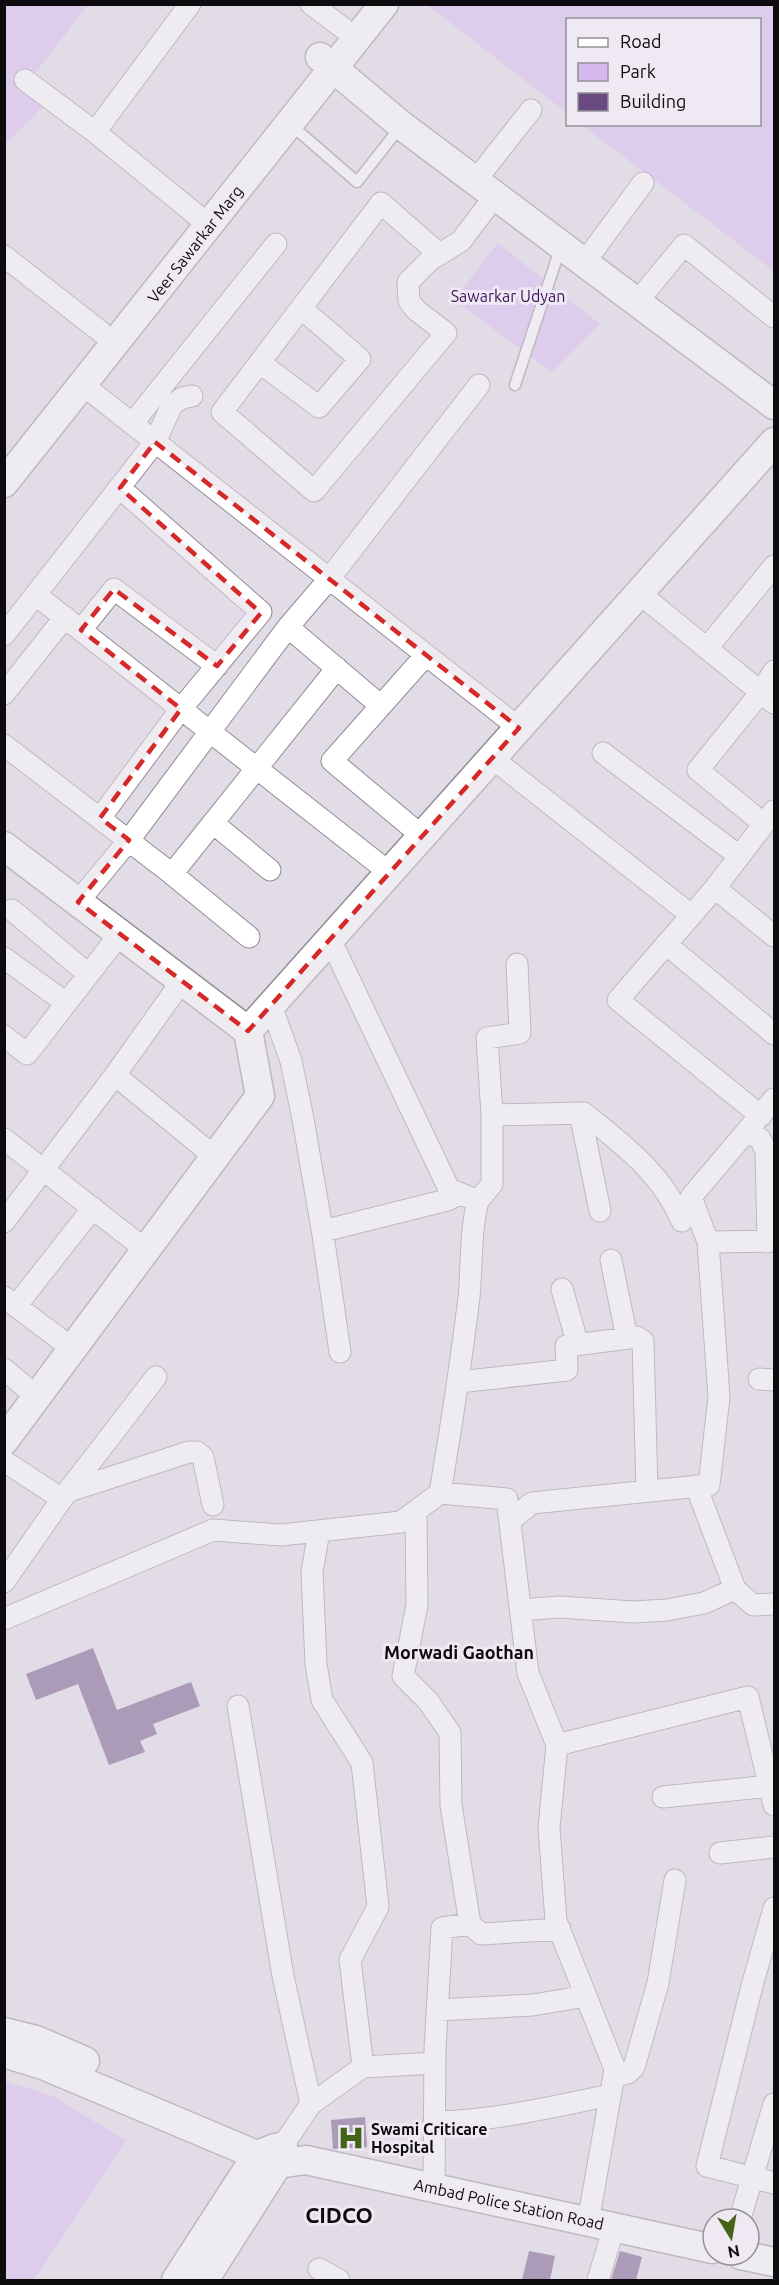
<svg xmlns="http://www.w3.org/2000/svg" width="779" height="2285" font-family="Ubuntu,sans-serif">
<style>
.green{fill:#d7b9f2}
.building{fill:#684980}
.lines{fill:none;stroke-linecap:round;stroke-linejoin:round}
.lane-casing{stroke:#918c96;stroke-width:13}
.street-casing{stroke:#918c96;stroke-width:23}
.secondary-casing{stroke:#918c96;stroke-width:31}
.lane{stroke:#fff;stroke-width:10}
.street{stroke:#fff;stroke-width:21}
.secondary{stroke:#fff;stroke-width:28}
.marked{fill:none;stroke:#d62828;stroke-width:4.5;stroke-dasharray:12 8;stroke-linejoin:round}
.labels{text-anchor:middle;stroke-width:6;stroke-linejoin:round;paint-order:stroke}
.street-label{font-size:16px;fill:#0d0b0e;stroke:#eee9f3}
.park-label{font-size:16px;fill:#41145d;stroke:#eee9f3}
.poi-label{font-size:16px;font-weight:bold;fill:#0d0b0e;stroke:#eee9f3;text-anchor:start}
.neighbourhood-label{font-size:18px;font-weight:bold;fill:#0d0b0e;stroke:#eee9f3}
.district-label{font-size:22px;font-weight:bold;fill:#0d0b0e;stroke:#eee9f3}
</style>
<rect width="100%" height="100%" fill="#e1dce6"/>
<path class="green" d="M 5,5 L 88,5 L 32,77 L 49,102 L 5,144 Z
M 427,5 L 774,5 L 774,271 L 582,125 L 760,124 L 760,20 L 568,20 L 567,113 Z
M 498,243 L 600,324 L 552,372 L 454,300 Z
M 4,2081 L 53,2096 L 126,2141 L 34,2280 L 5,2280 Z"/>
<path class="building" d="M 93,1648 L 117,1710 L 191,1682 L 200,1706 L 153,1724 L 157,1734 L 140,1741 L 145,1752 L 109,1765 L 78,1684 L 36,1700 L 26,1674 Z
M 365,2117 L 367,2147 L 333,2149 L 331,2120 Z
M 529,2251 L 555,2256 L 550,2280 L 522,2280 Z
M 620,2251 L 642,2257 L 636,2280 L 611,2280 Z"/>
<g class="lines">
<g class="lane-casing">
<path id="lane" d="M 290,124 L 357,182 L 401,126
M 515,385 L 561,246"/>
</g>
<g class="street-casing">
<path id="street" d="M 190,4 L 95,132 L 210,226
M 311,4 L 343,28
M 25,80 L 95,132
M 475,181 L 531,110
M 439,254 L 381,203 L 222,412 L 314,491 L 446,333 L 416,310 L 409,301 L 408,282 L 430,260 L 461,241 L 495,196
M 4,256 L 101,332
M 584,263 L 643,183
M 637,302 L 684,245 L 774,317
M 260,363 L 319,407 L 360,359 L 301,308
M 83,385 L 519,728
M 132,424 L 276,244
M 639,593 L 774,703
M 36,595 L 390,873
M 288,627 L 381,706
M 81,630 L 114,589 L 217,666
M 4,635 L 155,442 L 172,405 L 182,398 L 192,396
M 707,648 L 774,566
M 4,694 L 65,617
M 4,745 L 172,874 L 249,937
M 603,753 L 739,856
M 492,758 L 691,915
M 774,811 L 715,888 L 774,936
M 100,818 L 181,709 L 261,612 L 120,488
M 213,823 L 270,870
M 764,824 L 698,770 L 761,692 L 774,671
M 422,836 L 332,761 L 426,655
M 172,874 L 337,668
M 715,888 L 618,1000 L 761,1116
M 78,902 L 129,840 L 288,627 L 329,579 L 479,385
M 12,910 L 88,974
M 666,944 L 774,1034
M 4,958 L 66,1003
M 182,981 L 115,1075 L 215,1157
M 271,1005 L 291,1061 L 303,1119 L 323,1235 L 340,1352
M 4,1036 L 27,1054 L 120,934
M 774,1099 L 691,1197 L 708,1242 L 774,1241
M 580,1113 L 600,1211
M 492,1115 L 487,1038 L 520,1033 L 517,964
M 748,1131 L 760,1139 L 766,1151 L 768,1242
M 4,1139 L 146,1250
M 478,1201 L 492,1184 L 492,1115 L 584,1113 C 624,1146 661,1172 682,1221
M 4,1222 L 115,1075
M 323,1231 L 447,1200 L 460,1194
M 611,1260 L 627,1338
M 562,1289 L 578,1345
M 4,1297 L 73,1349
M 16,1306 L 93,1208
M 4,1369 L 37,1397
M 759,1379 L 774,1380
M 459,1382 L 567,1370 L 566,1346 L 637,1337 L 643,1341 L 647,1491
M 4,1461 L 62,1499
M 696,1486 L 735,1589 L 753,1605 L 774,1604
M 69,1491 L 189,1452 L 197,1452 L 203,1457 L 213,1505
M 440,1493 L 507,1499 L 528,1673 L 557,1745 L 549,1828 L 556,1921 L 615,2069 L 588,2222
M 416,1511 L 417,1605 L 403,1676 L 428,1701 L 450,1733 L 451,1805 L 470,1924 L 442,1928 L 435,2049 L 434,2188
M 510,1521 L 532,1503 L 709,1485 L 719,1397 L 708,1242
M 4,1582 L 62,1499 L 156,1377
M 521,1610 L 560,1607 L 633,1612 L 667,1610 L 704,1603 L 735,1589
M 4,1619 L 213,1530 L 281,1535 L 401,1522 L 440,1493 C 451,1428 461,1363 469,1297 C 472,1266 470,1232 478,1201 L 449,1189 L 330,939
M 238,1706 L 283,1976 L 311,2104
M 557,1745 L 748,1697 L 774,1805
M 663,1797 L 770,1786
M 720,1853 L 774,1847
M 774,1908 L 752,1986 L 707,2166 L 774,2183
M 470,1924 L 481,1934 L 560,1929
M 437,2010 L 533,2005 L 586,1996
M 363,2067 L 435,2063
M 614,2076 L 628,2073 L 634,2067 L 658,1983 L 675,1880
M 434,2122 C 494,2121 552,2107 610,2095
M 283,2145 L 311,2104 L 363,2067 L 350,1960 L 378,1907 L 362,1763 L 322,1700 L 316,1664 L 312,1572 L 319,1532
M 740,2219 L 774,2104
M 319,2269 L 339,2280
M 598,2280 L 614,2227"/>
</g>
<g class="secondary-casing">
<path id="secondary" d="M 320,57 L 401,125 L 774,405
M 4,483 L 384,4
M 4,846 L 248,1031 L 260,1096 L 4,1441
M 248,1031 L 774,442
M 4,2032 L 36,2040 L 85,2061
M 4,2053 L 43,2065 L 278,2164 L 306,2160 L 713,2249
M 741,2255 L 774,2262
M 176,2280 L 257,2155 L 275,2148
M 204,2280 L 278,2164 L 283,2146"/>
</g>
<use href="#lane" class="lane"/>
<use href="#street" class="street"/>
<use href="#secondary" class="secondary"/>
</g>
<path d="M0 0H779V2285H0ZM 155,442 L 519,728 L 248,1031 L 78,902 L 129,840 L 100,818 L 181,709 L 81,630 L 114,589 L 217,666 L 261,613 L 120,488 Z" fill="#e1dce6" fill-opacity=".55" fill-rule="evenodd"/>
<path class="marked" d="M 155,442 L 519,728 L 248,1031 L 78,902 L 129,840 L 100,818 L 181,709 L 81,630 L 114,589 L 217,666 L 261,613 L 120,488 Z"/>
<defs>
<g id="hospital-bare" transform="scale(2.07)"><path d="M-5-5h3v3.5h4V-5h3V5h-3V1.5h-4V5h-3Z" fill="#456316" stroke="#eee9f3" stroke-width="2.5" paint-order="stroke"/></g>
</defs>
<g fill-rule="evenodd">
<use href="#hospital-bare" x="351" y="2138"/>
</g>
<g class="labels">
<g class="street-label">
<text transform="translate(195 244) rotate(-52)" y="6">Veer Sawarkar Marg</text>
<text transform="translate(509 2204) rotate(12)" y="6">Ambad Police Station Road</text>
</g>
<g class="park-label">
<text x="508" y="302">Sawarkar Udyan</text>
</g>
<g class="poi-label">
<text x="371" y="2135">Swami Criticare<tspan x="371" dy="18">Hospital</tspan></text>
</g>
<g class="neighbourhood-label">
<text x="459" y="1659">Morwadi Gaothan</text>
</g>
<g class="district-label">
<text x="339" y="2223">CIDCO</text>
</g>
</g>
<rect width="779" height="2285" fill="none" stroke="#0d0b0e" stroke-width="12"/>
<rect x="566" y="18" width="195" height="108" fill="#eee9f3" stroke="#949097" stroke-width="1.5"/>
<rect x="578" y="38" width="30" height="9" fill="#ffffff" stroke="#949097" stroke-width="1.5"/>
<text x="620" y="48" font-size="18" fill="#0d0b0e">Road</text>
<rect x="578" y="63" width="30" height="18" fill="#d7b9f2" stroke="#949097" stroke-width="1.5"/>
<text x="620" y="78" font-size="18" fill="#0d0b0e">Park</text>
<rect x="578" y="93" width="30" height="18" fill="#684980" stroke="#949097" stroke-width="1.5"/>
<text x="620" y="108" font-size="18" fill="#0d0b0e">Building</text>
<g transform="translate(731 2237) rotate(169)"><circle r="28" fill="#eee9f3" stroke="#949097" stroke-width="1.5"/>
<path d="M0-4.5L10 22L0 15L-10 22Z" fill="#456316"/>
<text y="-9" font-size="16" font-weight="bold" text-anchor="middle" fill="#0d0b0e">N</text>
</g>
</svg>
